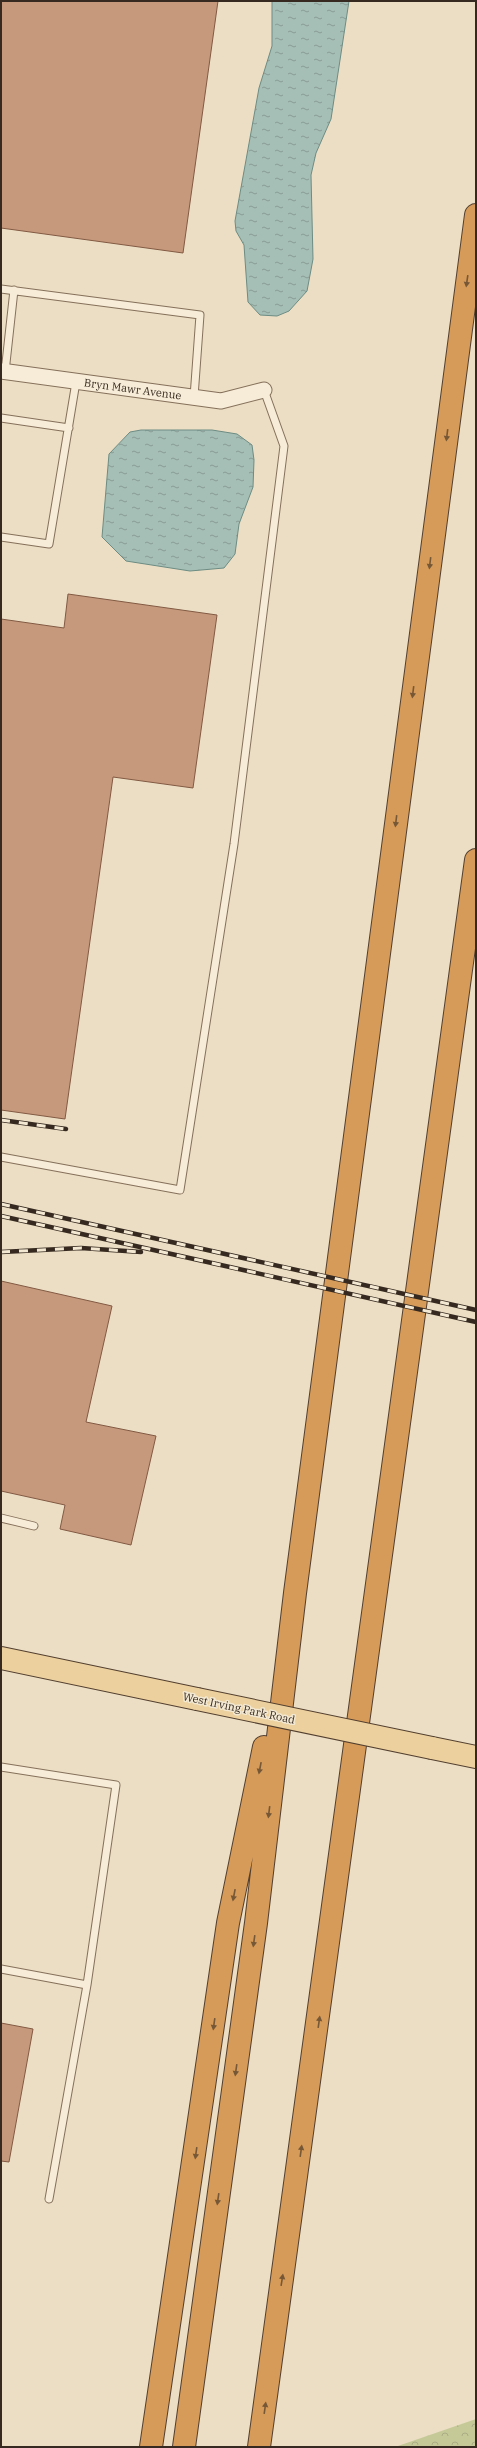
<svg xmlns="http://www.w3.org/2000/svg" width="477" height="2448" font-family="'IBM Plex Serif',serif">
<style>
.park{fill:url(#park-crowns)}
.water{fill:url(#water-ripples);stroke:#6d8c83}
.building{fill:#c7997c;stroke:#825a43}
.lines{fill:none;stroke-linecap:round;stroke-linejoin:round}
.service-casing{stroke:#85705b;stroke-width:9}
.minor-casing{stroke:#85705b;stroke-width:17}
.primary-casing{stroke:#533f2f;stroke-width:24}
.motorway-casing{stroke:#533f2f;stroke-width:24}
.service{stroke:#f7ecd7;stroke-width:7}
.minor{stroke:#f7ecd7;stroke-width:15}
.primary{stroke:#ecd19e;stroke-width:22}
.motorway{stroke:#d69b59;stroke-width:22}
.rail-casing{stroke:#36291f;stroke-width:4.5}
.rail{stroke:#f3e9d3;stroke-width:3;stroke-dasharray:9;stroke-linecap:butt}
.primary-bridge-casing{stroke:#533f2f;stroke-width:24;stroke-linecap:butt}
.primary-bridge{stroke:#ecd19e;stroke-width:22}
.oneway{fill:#765736}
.labels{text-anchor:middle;stroke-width:3;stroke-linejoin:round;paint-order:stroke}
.street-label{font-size:11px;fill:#36291f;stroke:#f3e9d3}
</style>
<defs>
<pattern id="park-crowns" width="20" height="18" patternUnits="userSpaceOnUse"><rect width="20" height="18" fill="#c5c998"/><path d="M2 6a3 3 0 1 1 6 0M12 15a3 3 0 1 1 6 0" fill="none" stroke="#aaad83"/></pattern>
<pattern id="water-ripples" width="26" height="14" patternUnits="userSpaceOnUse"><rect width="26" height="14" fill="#a6bfb6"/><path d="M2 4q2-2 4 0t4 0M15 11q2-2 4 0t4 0" fill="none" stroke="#889b93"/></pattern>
</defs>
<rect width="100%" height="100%" fill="#ebdec4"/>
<path class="park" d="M 476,2419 L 476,2447 L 395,2447 Z"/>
<path class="water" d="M 272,1 L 349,1 L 331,119 L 316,153 L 311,175 L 313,259 L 307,291 L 289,311 L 277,316 L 260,315 L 248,302 L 244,245 L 236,231 L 235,221 L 259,88 L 272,46 Z
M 141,430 L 212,430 L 237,434 L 252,445 L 254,460 L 253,487 L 239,524 L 235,554 L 224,568 L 190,571 L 126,561 L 102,537 L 109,454 L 130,432 Z"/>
<path class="building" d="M 1,1 L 218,1 L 183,253 L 1,228 Z
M 68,594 L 217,615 L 193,788 L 113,777 L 65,1119 L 1,1110 L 1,619 L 64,628 Z
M 1,1281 L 112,1306 L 86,1422 L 156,1436 L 131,1545 L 60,1529 L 65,1505 L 1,1491 Z
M 1,2023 L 33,2029 L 9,2162 L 1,2161 Z"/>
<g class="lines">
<g class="service-casing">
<path id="service" d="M 1,289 L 200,315 L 194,397
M 5,372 L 14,290
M 1,418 L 69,428
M 1,537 L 49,544 L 76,382
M 1,1157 L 180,1190 L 234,844 L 284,446 L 264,390
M 1,1518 L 34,1526
M 1,1767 L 116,1785 L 87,1985
M 1,1969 L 87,1985 L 49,2199"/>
</g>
<g class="minor-casing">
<g id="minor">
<path id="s1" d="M 1,371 L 221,401 L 264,390"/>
</g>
</g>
<g class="primary-casing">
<path id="primary" d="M 1,1658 L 197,1699
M 432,1748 L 476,1757"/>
</g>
<g class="motorway-casing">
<path id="motorway" d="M 151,2447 L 228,1923 L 264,1747
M 184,2447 L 256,1923 L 295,1593 L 476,215
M 259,2447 L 476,860"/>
</g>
<use href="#service" class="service"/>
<use href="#minor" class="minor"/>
<use href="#primary" class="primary"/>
<use href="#motorway" class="motorway"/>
<g class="rail-casing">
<path id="rail" d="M 1,1120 L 66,1129
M 1,1204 L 476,1310
M 1,1216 L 476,1322
M 1,1252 L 81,1248 L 141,1252"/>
</g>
<use href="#rail" class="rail"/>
<g class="primary-bridge-casing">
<path id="primary-bridge" d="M 197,1699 L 432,1748"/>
</g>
<use href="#primary-bridge" class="primary-bridge"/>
</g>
<defs><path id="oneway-solid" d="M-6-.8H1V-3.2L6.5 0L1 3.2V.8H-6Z"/></defs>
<g class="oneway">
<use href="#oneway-solid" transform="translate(467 281) rotate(98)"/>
<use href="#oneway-solid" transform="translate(447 435) rotate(97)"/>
<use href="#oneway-solid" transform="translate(430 563) rotate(97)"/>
<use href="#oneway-solid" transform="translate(413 692) rotate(97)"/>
<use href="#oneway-solid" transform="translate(396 821) rotate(97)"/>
<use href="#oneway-solid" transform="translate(260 1768) rotate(101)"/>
<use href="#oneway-solid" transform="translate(269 1812) rotate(97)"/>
<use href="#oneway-solid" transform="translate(234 1895) rotate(101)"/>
<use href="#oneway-solid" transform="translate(254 1941) rotate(98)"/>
<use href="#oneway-solid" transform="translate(319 2022) rotate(-82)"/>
<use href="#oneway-solid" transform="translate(214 2024) rotate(98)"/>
<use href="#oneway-solid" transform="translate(236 2070) rotate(98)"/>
<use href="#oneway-solid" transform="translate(301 2151) rotate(-82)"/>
<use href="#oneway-solid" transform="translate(196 2153) rotate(98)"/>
<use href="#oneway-solid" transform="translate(218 2199) rotate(98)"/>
<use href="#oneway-solid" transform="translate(282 2280) rotate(-81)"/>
<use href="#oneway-solid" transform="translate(265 2408) rotate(-82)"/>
</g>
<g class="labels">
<g class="street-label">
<text dy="4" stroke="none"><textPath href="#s1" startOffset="133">Bryn Mawr Avenue</textPath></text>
<text transform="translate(239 1708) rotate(12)" y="4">West Irving Park Road</text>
</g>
</g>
<rect width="477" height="2448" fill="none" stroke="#36291f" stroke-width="4"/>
</svg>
